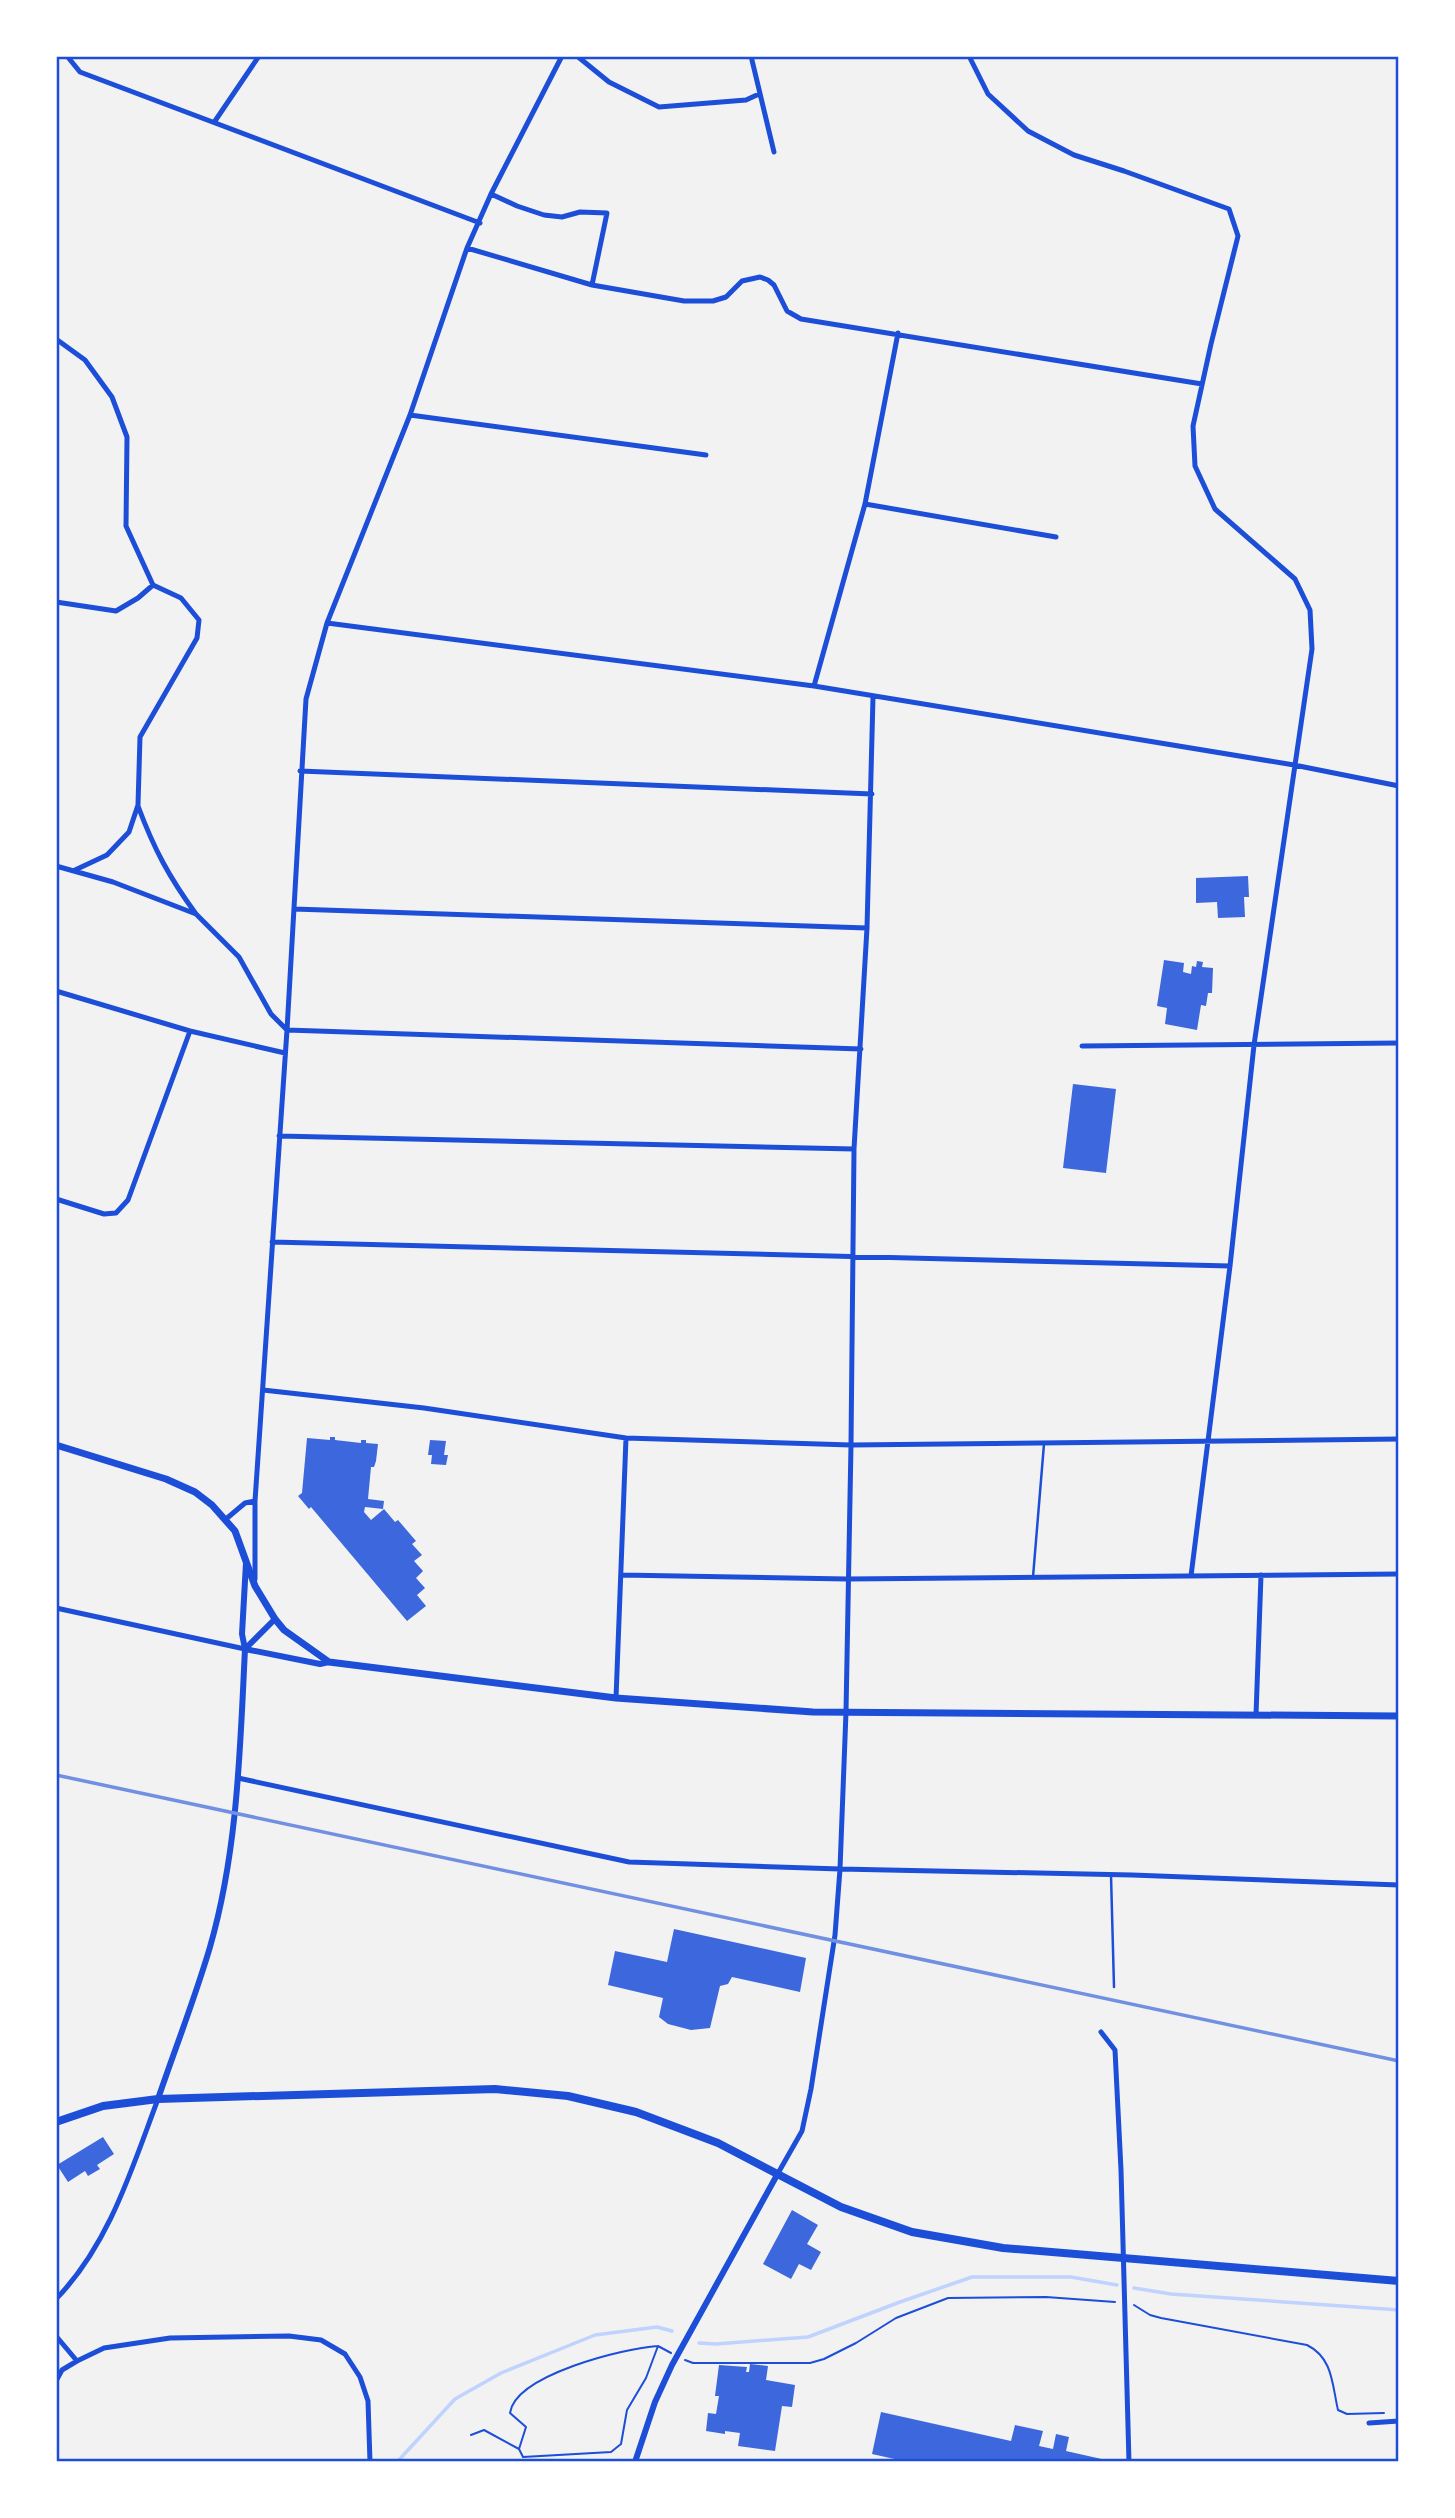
<svg xmlns="http://www.w3.org/2000/svg" width="1455" height="2518" font-family="'IBM Plex Serif',serif">
<style>
.lines{fill:none;stroke-linecap:round;stroke-linejoin:round}
.stream{stroke:#bfd3fe;stroke-width:3.5}
.building{fill:#3d67dc}
.path{stroke:#1d4ed8;stroke-width:2}
.service{stroke:#1d4ed8;stroke-width:2.5}
.minor{stroke:#1d4ed8;stroke-width:5}
.tertiary{stroke:#1d4ed8;stroke-width:6}
.secondary{stroke:#1d4ed8;stroke-width:7}
.primary{stroke:#1d4ed8;stroke-width:8}
.rail{stroke:#7290e2;stroke-width:3.5}
.neatline{fill:none;stroke:#1d4ed8;stroke-width:2.5}
</style>
<rect width="100%" height="100%" fill="#f2f2f2"/>
<g class="lines">
<path class="stream" d="M 1134,2288 L 1171,2294 L 1399,2310
M 699,2343 L 716,2344 L 808,2337 L 900,2302 L 972,2277 L 1071,2277 L 1117,2285
M 397,2462 L 455,2399 L 501,2373 L 595,2335 L 657,2327 L 672,2331"/>
</g>
<path class="building" d="M 1248,876 L 1249,897 L 1244,897 L 1245,917 L 1218,918 L 1217,902 L 1196,903 L 1196,878 Z
M 1164,960 L 1184,963 L 1183,972 L 1191,974 L 1192,966 L 1196,967 L 1197,961 L 1203,962 L 1202,967 L 1213,968 L 1212,993 L 1208,993 L 1206,1006 L 1201,1005 L 1197,1030 L 1165,1024 L 1167,1008 L 1157,1006 Z
M 1073,1084 L 1116,1089 L 1106,1173 L 1063,1168 Z
M 330,1437 L 335,1437 L 335,1440 L 361,1443 L 361,1440 L 366,1440 L 366,1443 L 378,1444 L 376,1461 L 374,1467 L 371,1467 L 368,1499 L 384,1501 L 383,1509 L 365,1507 L 364,1512 L 371,1520 L 384,1509 L 395,1522 L 398,1520 L 416,1541 L 412,1544 L 422,1555 L 414,1561 L 423,1571 L 416,1578 L 425,1588 L 417,1595 L 426,1606 L 407,1621 L 311,1507 L 309,1509 L 298,1496 L 302,1493 L 307,1438 L 330,1440 Z
M 430,1440 L 446,1441 L 444,1455 L 448,1455 L 446,1465 L 431,1464 L 432,1455 L 428,1455 Z
M 674,1929 L 806,1958 L 800,1992 L 732,1977 L 728,1984 L 720,1986 L 710,2028 L 691,2030 L 668,2024 L 659,2017 L 663,1998 L 608,1985 L 615,1951 L 667,1962 Z
M 103,2137 L 114,2154 L 97,2165 L 100,2169 L 88,2176 L 85,2171 L 68,2182 L 57,2165 Z
M 792,2210 L 818,2225 L 807,2244 L 821,2252 L 811,2270 L 799,2264 L 791,2279 L 763,2264 Z
M 750,2364 L 768,2366 L 766,2380 L 795,2385 L 792,2407 L 782,2406 L 775,2451 L 738,2446 L 740,2433 L 725,2431 L 725,2434 L 706,2431 L 708,2413 L 716,2414 L 719,2396 L 715,2396 L 719,2365 L 747,2367 L 746,2372 L 749,2372 Z
M 881,2412 L 1011,2441 L 1015,2425 L 1043,2431 L 1039,2446 L 1053,2449 L 1056,2434 L 1069,2437 L 1066,2451 L 1106,2460 L 1105,2462 L 908,2462 L 872,2454 Z"/>
<g class="lines">
<path class="path" d="M 1134,2305 L 1150,2315 L 1161,2318 L 1307,2345 C 1333,2358 1332,2384 1338,2410 L 1347,2414 L 1384,2413
M 658,2346 L 671,2353
M 685,2360 L 693,2363 L 810,2363 L 824,2359 L 856,2343 L 896,2318 L 948,2298 L 1046,2297 L 1115,2302
M 471,2435 L 484,2430 L 519,2449 L 523,2457 L 611,2452 L 621,2444 L 627,2410 L 646,2378 L 658,2346 C 624,2348 515,2375 510,2413 L 526,2427 L 519,2449"/>
<path class="service" d="M 1033,1577 L 1044,1444
M 1111,1875 L 1114,1987"/>
<path class="minor" d="M 67,56 L 80,72 L 480,223
M 577,56 L 609,82 L 659,107 L 746,100 L 759,94
M 751,56 L 774,152
M 969,56 L 988,94 L 1028,131 L 1074,155 L 1124,171 L 1229,209 L 1238,236 L 1211,344 L 1193,426 L 1195,466 L 1215,509 L 1295,579 L 1310,610 L 1312,649 L 1254,1045 L 1230,1266 L 1191,1576
M 215,121 L 259,56
M 491,194 L 517,206 L 544,215 L 562,217 L 580,212 L 607,213 L 592,285
M 467,248 L 592,285 L 684,301 L 713,301 L 726,297 L 742,281 L 760,277 L 768,280 L 774,285 L 787,311 L 801,319 L 1202,384
M 56,339 L 85,360 L 112,397 L 127,437 L 126,526 L 153,585 L 181,598 L 199,620 L 197,638 L 140,737 L 138,805 L 129,832 L 107,855 L 75,870
M 410,415 L 706,455
M 865,504 L 1056,537
M 56,602 L 116,611 L 138,598 L 153,585
M 327,623 L 814,686 L 1294,765 L 1399,786
M 814,686 L 865,504 L 898,333
M 300,771 L 872,794
M 138,806 C 154,849 169,877 196,914
M 56,866 L 113,882 L 196,914 L 239,957 L 271,1014 L 287,1030
M 294,909 L 867,928
M 56,991 L 190,1031 L 285,1053
M 287,1030 L 861,1049
M 1082,1046 L 1399,1043
M 279,1136 L 854,1149
M 56,1199 L 104,1214 L 116,1213 L 128,1200 L 190,1031
M 272,1242 L 1230,1266
M 263,1390 L 424,1408 L 626,1438 L 851,1445 L 1399,1439
M 226,1519 L 245,1503 L 255,1501
M 621,1575 L 847,1579 L 1399,1574
M 255,1579 L 255,1501 L 287,1030 L 306,699 L 327,623 L 410,415 L 467,248 L 491,194 L 562,56
M 56,1608 L 245,1649
M 616,1698 L 626,1438
M 1256,1715 L 1261,1575
M 238,1778 L 629,1862 L 840,1869 L 1132,1875 L 1399,1885
M 1101,2032 L 1115,2050 L 1121,2170 L 1129,2462
M 777,2175 L 802,2131 L 811,2089 L 835,1935 L 840,1869 L 846,1712 L 851,1445 L 854,1149 L 867,928 L 873,697
M 56,2299 C 109,2245 132,2168 158,2099
M 56,2336 L 77,2361 L 62,2370 L 56,2381
M 77,2361 L 104,2348 L 170,2338 L 289,2336 L 321,2340 L 345,2354 L 360,2377 L 368,2401 L 370,2462
M 1369,2423 L 1399,2421"/>
<path class="tertiary" d="M 245,1649 L 320,1664 L 329,1662
M 245,1649 L 275,1619
M 158,2099 C 175,2049 195,1998 210,1947 C 238,1850 240,1748 245,1649 L 242,1634 L 246,1563
M 635,2462 L 655,2402 L 672,2365 L 777,2175"/>
<path class="secondary" d="M 56,1445 L 166,1479 L 195,1492 L 212,1505 L 235,1531 L 255,1586 L 275,1619 L 284,1630 L 329,1662 L 616,1698 L 813,1712 L 1399,1716"/>
<path class="primary" d="M 56,2122 L 103,2106 L 158,2099 L 495,2089 L 568,2096 L 636,2112 L 718,2143 L 841,2207 L 912,2232 L 1003,2248 L 1399,2281"/>
<path class="rail" d="M 56,1775 L 1399,2061"/>
</g>
<rect width="1455" height="2518" fill="none" stroke="#ffffff" stroke-width="116"/>
<rect x="58" y="58" width="1339" height="2402" class="neatline"/>
</svg>
